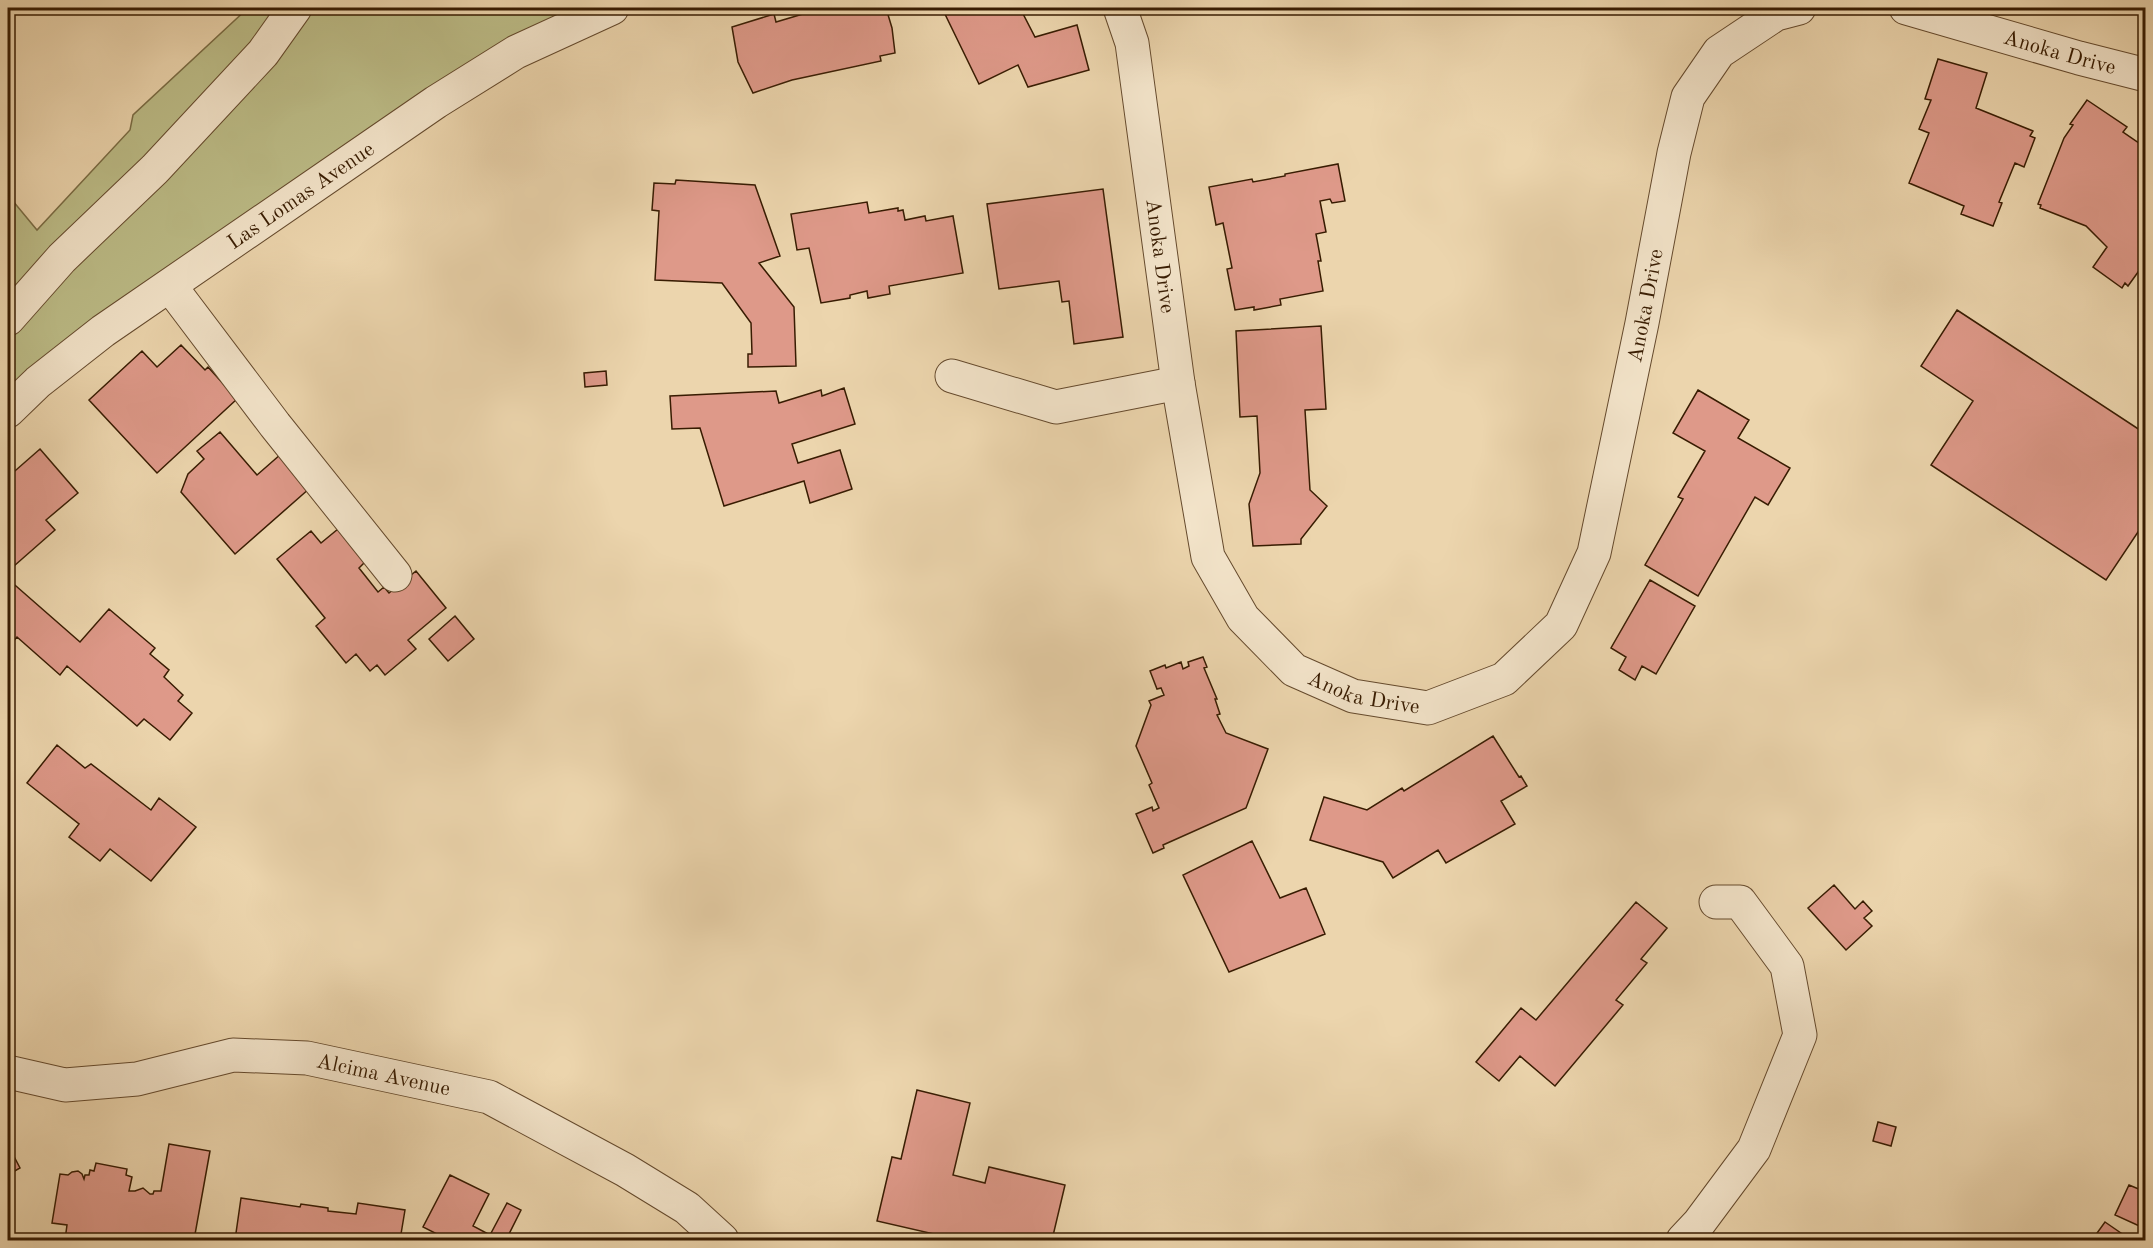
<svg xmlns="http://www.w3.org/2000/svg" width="2153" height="1248" font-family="'Old Standard TT',serif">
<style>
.green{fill:#bcbc87;stroke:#7a6c44;stroke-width:1.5}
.building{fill:#de9989;stroke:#381c02;stroke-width:1.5}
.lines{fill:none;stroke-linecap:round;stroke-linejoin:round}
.minor-casing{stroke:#654a2d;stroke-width:35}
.minor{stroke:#f3e4ca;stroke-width:33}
.labels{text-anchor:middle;stroke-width:6;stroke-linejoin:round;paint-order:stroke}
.street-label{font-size:21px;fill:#381c02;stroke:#f3e4ca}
</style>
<rect width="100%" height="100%" fill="#ecd5ad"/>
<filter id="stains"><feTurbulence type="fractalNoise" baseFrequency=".00333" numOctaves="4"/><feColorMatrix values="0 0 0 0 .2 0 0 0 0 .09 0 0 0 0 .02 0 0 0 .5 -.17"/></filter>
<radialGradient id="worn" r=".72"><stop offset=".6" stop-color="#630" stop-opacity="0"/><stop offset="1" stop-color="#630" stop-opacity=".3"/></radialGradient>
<path class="green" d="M 248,8 L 612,8 L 516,52 L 8,411 L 8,195 L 37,230 L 130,130 L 133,115 Z"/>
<path class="building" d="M 823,8 L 847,8 L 848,11 L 868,8 L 886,8 L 892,28 L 895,53 L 880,56 L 881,61 L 792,80 L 753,93 L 738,62 L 732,27 L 774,14 L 776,22 Z
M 942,8 L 1020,8 L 1035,37 L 1077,25 L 1089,70 L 1028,87 L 1018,65 L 979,84 Z
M 1938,59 L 1987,73 L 1976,108 L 2033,131 L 2030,136 L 2035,138 L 2024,167 L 2015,163 L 1999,202 L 2002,203 L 1993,226 L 1961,214 L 1964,206 L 1909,183 L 1929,133 L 1919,129 L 1931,100 L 1925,99 Z
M 2087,100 L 2127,127 L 2123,132 L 2146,148 L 2146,261 L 2128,286 L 2125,283 L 2122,288 L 2093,267 L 2107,247 L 2086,226 L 2040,208 L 2041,205 L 2038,204 L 2064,138 L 2073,125 L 2070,124 Z
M 1338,164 L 1345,201 L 1332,203 L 1330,199 L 1320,201 L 1326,232 L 1316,234 L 1321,261 L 1318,261 L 1323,291 L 1280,299 L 1281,305 L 1254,310 L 1254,307 L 1235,310 L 1227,269 L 1232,268 L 1223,223 L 1216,225 L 1209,187 L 1252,179 L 1253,182 L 1285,176 L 1285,174 Z
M 676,180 L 755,185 L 780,256 L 759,263 L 794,307 L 796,366 L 748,367 L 748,354 L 752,354 L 751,323 L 722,283 L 655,280 L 659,211 L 652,210 L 654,183 L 675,184 Z
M 1103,189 L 1123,337 L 1074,344 L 1069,301 L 1062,302 L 1059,281 L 999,289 L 987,204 Z
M 867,202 L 869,213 L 898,208 L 898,211 L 903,210 L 905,220 L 925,216 L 926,221 L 953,216 L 963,273 L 889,286 L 890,294 L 868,298 L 867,291 L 850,295 L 850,298 L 821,303 L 809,248 L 797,250 L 791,214 Z
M 1957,310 L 2146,434 L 2146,520 L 2106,580 L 1931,465 L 1973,401 L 1921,366 Z
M 1321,326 L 1326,409 L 1305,410 L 1310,490 L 1327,506 L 1301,539 L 1301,544 L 1253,546 L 1249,504 L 1260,473 L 1257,416 L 1240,417 L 1236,331 Z
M 181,345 L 205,370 L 208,367 L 237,399 L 157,473 L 89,400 L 142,351 L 157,367 Z
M 606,371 L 607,385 L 585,387 L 584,373 Z
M 844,388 L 855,424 L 792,444 L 798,463 L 840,450 L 852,489 L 810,503 L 804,481 L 724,506 L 700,428 L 672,429 L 670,396 L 776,391 L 779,403 L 821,390 L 822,396 Z
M 1698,390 L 1749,420 L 1738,438 L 1790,468 L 1768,505 L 1755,497 L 1698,596 L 1645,565 L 1683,499 L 1678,497 L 1705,451 L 1673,433 Z
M 220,432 L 257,475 L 281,454 L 310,488 L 235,554 L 181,492 L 188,474 L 204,459 L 197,451 Z
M 40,449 L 78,493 L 46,520 L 55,530 L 14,566 L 8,559 L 8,477 Z
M 338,529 L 365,562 L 359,568 L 378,592 L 384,587 L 389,593 L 416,571 L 446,608 L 408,640 L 416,649 L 385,675 L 377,665 L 370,671 L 356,654 L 346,663 L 316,626 L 325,618 L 277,559 L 311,531 L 321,543 Z
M 8,579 L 80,642 L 109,609 L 155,648 L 150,654 L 169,670 L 164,677 L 183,695 L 178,701 L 192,713 L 170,740 L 144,719 L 137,726 L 67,666 L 60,675 L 17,637 L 11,644 L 8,641 Z
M 1650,580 L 1695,606 L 1656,674 L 1642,666 L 1635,680 L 1619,670 L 1626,657 L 1611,648 Z
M 455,616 L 474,639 L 448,661 L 429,639 Z
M 1203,657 L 1207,667 L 1204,668 L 1217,699 L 1215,699 L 1220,714 L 1217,715 L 1226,733 L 1268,749 L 1246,808 L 1163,845 L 1164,848 L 1153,853 L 1136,814 L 1152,807 L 1153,811 L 1159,808 L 1149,785 L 1152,783 L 1136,746 L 1151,705 L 1149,701 L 1164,695 L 1161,688 L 1157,689 L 1150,671 L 1165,665 L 1166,668 L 1181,662 L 1183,669 L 1189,666 L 1188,662 Z
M 1493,736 L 1519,777 L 1521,776 L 1527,786 L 1501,801 L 1515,824 L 1446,863 L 1438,850 L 1393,878 L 1383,862 L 1310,840 L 1324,797 L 1367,810 L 1402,788 L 1404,791 Z
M 57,745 L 85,768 L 91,764 L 151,810 L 159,798 L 196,827 L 151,881 L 110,849 L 100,861 L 69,837 L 79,824 L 27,783 Z
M 1252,841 L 1280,898 L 1306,888 L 1325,934 L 1229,972 L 1183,875 Z
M 1834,885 L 1855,909 L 1863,901 L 1872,911 L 1864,918 L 1872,926 L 1846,950 L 1808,908 Z
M 1636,902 L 1667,928 L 1641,959 L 1647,963 L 1616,1000 L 1623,1005 L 1555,1086 L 1520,1056 L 1499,1081 L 1476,1062 L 1521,1008 L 1536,1020 Z
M 917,1090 L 970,1103 L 953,1175 L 985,1183 L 989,1167 L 1065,1185 L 1052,1240 L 947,1240 L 933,1237 L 934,1234 L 877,1221 L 892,1157 L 901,1159 Z
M 1878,1122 L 1896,1127 L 1891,1146 L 1873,1141 Z
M 169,1144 L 210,1151 L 194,1240 L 65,1240 L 67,1225 L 52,1223 L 60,1174 L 68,1175 L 72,1172 L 78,1171 L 82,1174 L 84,1179 L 85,1175 L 89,1175 L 90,1170 L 94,1171 L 96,1163 L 127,1169 L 126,1175 L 132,1177 L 129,1191 L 135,1191 L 143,1188 L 150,1194 L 153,1194 L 154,1191 L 161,1191 Z
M 8,1145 L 20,1168 L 8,1175 Z
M 450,1175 L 489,1194 L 473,1226 L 490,1235 L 507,1203 L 521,1210 L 506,1240 L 441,1240 L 443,1237 L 423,1227 Z
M 2129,1185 L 2146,1192 L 2146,1229 L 2115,1215 Z
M 241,1198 L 300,1207 L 301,1204 L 328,1208 L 328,1211 L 356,1214 L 358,1203 L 405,1210 L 400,1240 L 235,1240 Z
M 8,1222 L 15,1236 L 8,1240 Z
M 2105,1222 L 2131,1240 L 2092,1240 Z"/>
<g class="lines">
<g class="minor-casing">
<g id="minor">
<path id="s1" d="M 1120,8 L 1132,43 L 1178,383 L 1208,557 L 1243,618 L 1294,670 L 1353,696 L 1428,708 L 1504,679 L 1561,625 L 1594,553 L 1642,323 L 1674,153 L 1688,97 L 1719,52 L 1776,14 L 1799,8"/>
<path id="s2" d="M 1906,8 L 2079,58 L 2146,75"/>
<path d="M 170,286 L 275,425 L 395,575"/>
<path d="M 8,319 L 62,258 L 155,169 L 263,53 L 295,8"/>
<path d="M 952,376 L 1056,407 L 1178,383"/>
<path id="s3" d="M 8,411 L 38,382 L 103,331 L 436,102 L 516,52 L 612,8"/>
<path id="s4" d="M 8,1072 L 65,1085 L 137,1079 L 233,1055 L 307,1058 L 489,1097 L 625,1170 L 687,1208 L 722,1240"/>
<path d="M 1683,1240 L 1699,1223 L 1754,1149 L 1800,1035 L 1787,966 L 1740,902 L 1716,902"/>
</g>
</g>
<use href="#minor" class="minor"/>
</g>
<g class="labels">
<g class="street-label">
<text dy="7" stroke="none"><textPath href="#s2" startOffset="160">Anoka Drive</textPath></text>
<text dy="7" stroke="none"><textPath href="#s3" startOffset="364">Las Lomas Avenue</textPath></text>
<text dy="7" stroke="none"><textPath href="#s1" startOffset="252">Anoka Drive</textPath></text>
<text dy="7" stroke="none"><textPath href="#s1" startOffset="1332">Anoka Drive</textPath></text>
<text dy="7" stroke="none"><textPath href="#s1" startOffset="774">Anoka Drive</textPath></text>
<text dy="7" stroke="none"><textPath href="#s4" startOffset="382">Alcima Avenue</textPath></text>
</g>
</g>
<rect width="2153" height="1248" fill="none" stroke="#ecd5ad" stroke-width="30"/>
<rect x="9" y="9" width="2135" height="1230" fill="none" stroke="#381c02" stroke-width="3"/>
<rect x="15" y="15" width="2123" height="1218" fill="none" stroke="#381c02" stroke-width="1.5"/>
<rect width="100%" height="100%" filter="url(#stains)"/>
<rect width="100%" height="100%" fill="url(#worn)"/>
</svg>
